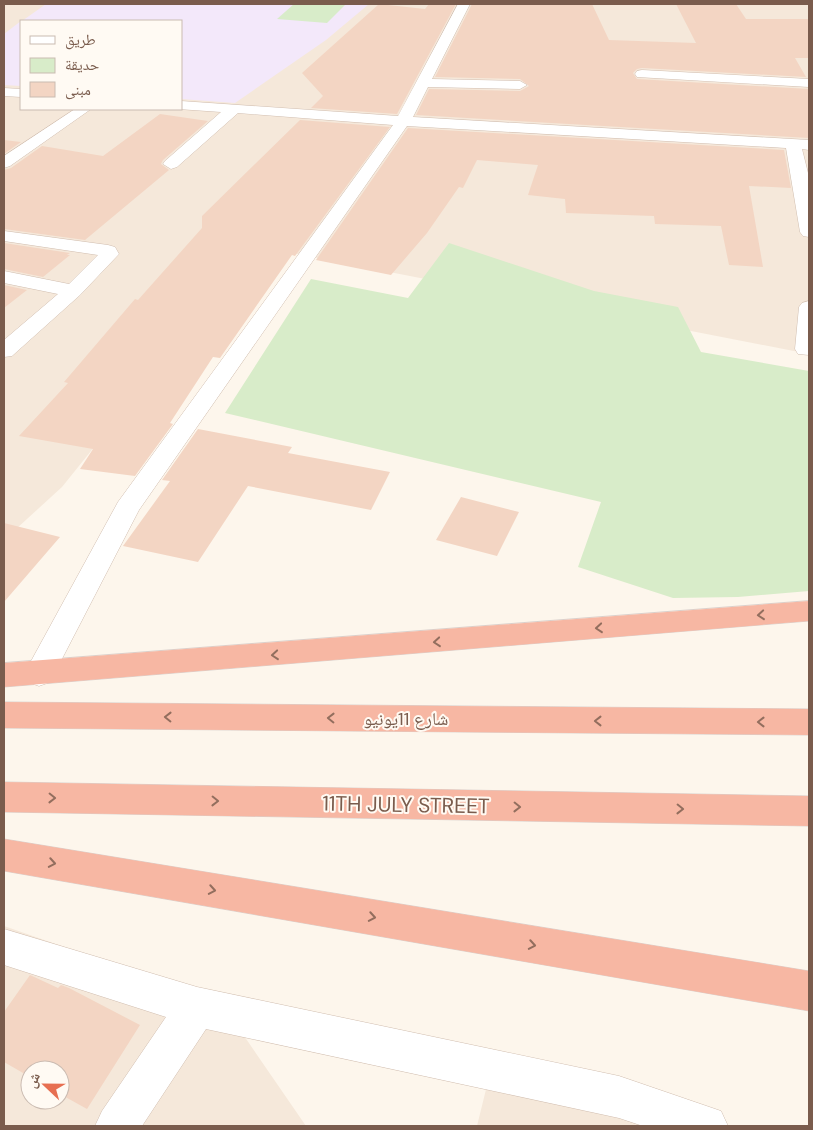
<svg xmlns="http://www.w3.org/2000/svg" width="813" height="1130" font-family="'DM Sans','Noto Naskh Arabic',sans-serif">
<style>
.residential{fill:#f5e8da;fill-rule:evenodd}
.education{fill:#f3e8fa}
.green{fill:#d8ecc9}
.building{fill:#f3d5c3}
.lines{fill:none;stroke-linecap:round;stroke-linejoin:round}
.street-casing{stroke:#d1beb0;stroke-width:1}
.highway-casing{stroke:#dad1cd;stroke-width:1}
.street{fill:#fff;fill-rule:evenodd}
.highway{fill:#f7b7a3;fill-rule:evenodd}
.oneway{stroke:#936e5e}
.labels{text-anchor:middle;stroke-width:4;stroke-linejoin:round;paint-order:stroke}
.street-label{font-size:18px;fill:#7a5c4d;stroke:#fffaf3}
.near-street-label{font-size:21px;fill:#7a5c4d;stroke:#fffaf3}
</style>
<rect width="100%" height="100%" fill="#fdf6ec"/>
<path class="residential" d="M 4,4 L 809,4 L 809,354 L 256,246 L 62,487 L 4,540 ZM 21,21 L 181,21 L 181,109 L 21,109 Z
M 4,926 L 220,1001 L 306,1126 L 4,1126 ZM 30,1070 L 60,1070 L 60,1100 L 30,1100 Z
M 492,1065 L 667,1126 L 477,1126 Z"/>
<path class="education" d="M 46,4 L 369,4 L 326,40 L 235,103 L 181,99 L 181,21 L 22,21 Z
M 21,21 L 21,86 L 4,85 L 4,34 Z"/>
<path class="green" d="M 294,4 L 346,4 L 327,23 L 277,19 Z
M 449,243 L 594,291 L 678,307 L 701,352 L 809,371 L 809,591 L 738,597 L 673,598 L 578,567 L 601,502 L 225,413 L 311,279 L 408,298 Z"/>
<path class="building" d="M 379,4 L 425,9 L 429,4 L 456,4 L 397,114 L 311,108 L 323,96 L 302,73 Z
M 472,4 L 592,4 L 609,40 L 696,43 L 676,4 L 736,4 L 746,19 L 809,19 L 809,58 L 795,58 L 806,77 L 642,68 L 637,69 L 633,73 L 637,79 L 809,89 L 809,138 L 416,115 L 429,89 L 520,91 L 529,86 L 520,79 L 435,77 Z
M 160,114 L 208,121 L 163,160 L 161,164 L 169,170 L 85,240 L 4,229 L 4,170 L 11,168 L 42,146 L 103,156 Z
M 300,120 L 390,127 L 295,256 L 292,255 L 220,358 L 213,357 L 170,423 L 173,424 L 135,476 L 80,469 L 93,449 L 19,436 L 68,383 L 64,382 L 135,299 L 138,300 L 202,228 L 202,216 Z
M 408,128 L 784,150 L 791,188 L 749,186 L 763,267 L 729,265 L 721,226 L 655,224 L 654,216 L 566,213 L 565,199 L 528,195 L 538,165 L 477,160 L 463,188 L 459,187 L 427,233 L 391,275 L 316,260 Z
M 4,140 L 21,142 L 4,154 Z
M 4,243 L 70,253 L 67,255 L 70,255 L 43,277 L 4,269 Z
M 4,285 L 27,290 L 4,308 Z
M 198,429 L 292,447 L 288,453 L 390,472 L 371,510 L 248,486 L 198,562 L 123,546 L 170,481 L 162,480 Z
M 461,497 L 519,512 L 497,556 L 436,540 Z
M 4,523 L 60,537 L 4,602 Z
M 30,975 L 58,988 L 61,985 L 69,988 L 140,1025 L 87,1109 L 60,1094 L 60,1070 L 30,1070 L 30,1077 L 4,1062 L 4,1012 Z"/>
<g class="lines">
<g class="street-casing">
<path id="street" d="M 458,4 L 470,4 L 432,79 L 520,81 L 527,85 L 520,89 L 428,87 L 413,117 L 809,140 L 809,150 L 802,149 L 809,177 L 809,237 L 803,236 L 800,232 L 786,148 L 407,126 L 139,510 L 50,682 L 39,686 L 28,682 L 24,674 L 118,502 L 393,125 L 238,113 L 177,167 L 171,169 L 163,164 L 165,161 L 221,112 L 178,109 L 181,109 L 181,101 L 398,116 Z
M 642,70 L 809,79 L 809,87 L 637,77 L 635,74 L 637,71 Z
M 4,88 L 21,89 L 21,97 L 4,96 Z
M 75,109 L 91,109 L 10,166 L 4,168 L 4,156 Z
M 4,231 L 108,245 L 115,247 L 119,254 L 80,295 L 12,356 L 4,357 L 4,340 L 58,294 L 4,283 L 4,271 L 69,284 L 98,255 L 4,241 Z
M 809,301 L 809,355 L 798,354 L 795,349 L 799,307 L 802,303 Z
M 4,929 L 197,987 L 619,1076 L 721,1111 L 728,1126 L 643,1126 L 619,1118 L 206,1029 L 142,1126 L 95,1126 L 102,1111 L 166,1017 L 4,965 Z"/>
</g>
<g class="highway-casing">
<path id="highway" d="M 809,601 L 809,621 L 4,687 L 4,663 Z
M 4,702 L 809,709 L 809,735 L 4,728 Z
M 4,782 L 809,796 L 809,826 L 4,812 Z
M 4,839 L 809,971 L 809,1011 L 4,871 Z"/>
</g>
<use href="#street" class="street"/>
<use href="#highway" class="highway"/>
</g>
<defs><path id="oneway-chevron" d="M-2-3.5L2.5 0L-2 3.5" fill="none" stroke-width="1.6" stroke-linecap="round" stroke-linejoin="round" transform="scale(1.25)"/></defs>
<g class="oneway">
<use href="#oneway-chevron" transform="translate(761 615) rotate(175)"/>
<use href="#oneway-chevron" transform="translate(599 628) rotate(175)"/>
<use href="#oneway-chevron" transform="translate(437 642) rotate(175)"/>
<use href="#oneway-chevron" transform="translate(275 655) rotate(175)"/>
<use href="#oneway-chevron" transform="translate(168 717) rotate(-179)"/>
<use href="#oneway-chevron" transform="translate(331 718) rotate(-179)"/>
<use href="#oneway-chevron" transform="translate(598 721) rotate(-180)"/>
<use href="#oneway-chevron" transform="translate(761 722) rotate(-180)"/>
<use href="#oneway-chevron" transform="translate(52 798) rotate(1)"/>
<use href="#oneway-chevron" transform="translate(215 801) rotate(1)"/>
<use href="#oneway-chevron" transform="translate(517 807) rotate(1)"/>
<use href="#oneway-chevron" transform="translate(680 809) rotate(1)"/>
<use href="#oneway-chevron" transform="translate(52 863) rotate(10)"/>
<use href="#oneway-chevron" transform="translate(212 890) rotate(10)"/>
<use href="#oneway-chevron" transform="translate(372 917) rotate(10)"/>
<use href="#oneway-chevron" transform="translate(532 945) rotate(10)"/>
</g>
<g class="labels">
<g class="street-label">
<text x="406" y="725">شارع 11يونيو</text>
</g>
<g class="near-street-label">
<text transform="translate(406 805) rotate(1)" y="7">11TH JULY STREET</text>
</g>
</g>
<rect width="813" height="1130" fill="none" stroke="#7a5c4d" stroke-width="10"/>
<rect x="20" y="20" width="162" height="90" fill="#fffaf3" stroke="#cabbb1"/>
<rect x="30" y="36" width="25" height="8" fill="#ffffff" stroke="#cabbb1"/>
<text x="65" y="45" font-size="15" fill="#7a5c4d">طريق</text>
<rect x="30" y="58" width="25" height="15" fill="#d8ecc9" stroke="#cabbb1"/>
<text x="65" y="70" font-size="15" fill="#7a5c4d">حديقة</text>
<rect x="30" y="82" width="25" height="15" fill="#f3d5c3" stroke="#cabbb1"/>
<text x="65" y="95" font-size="15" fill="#7a5c4d">مبنى</text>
<g transform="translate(45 1085) rotate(292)"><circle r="24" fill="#fffaf3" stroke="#cabbb1"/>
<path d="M0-4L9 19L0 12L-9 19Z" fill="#e76f51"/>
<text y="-8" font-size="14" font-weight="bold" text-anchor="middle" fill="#7a5c4d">ش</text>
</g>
</svg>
